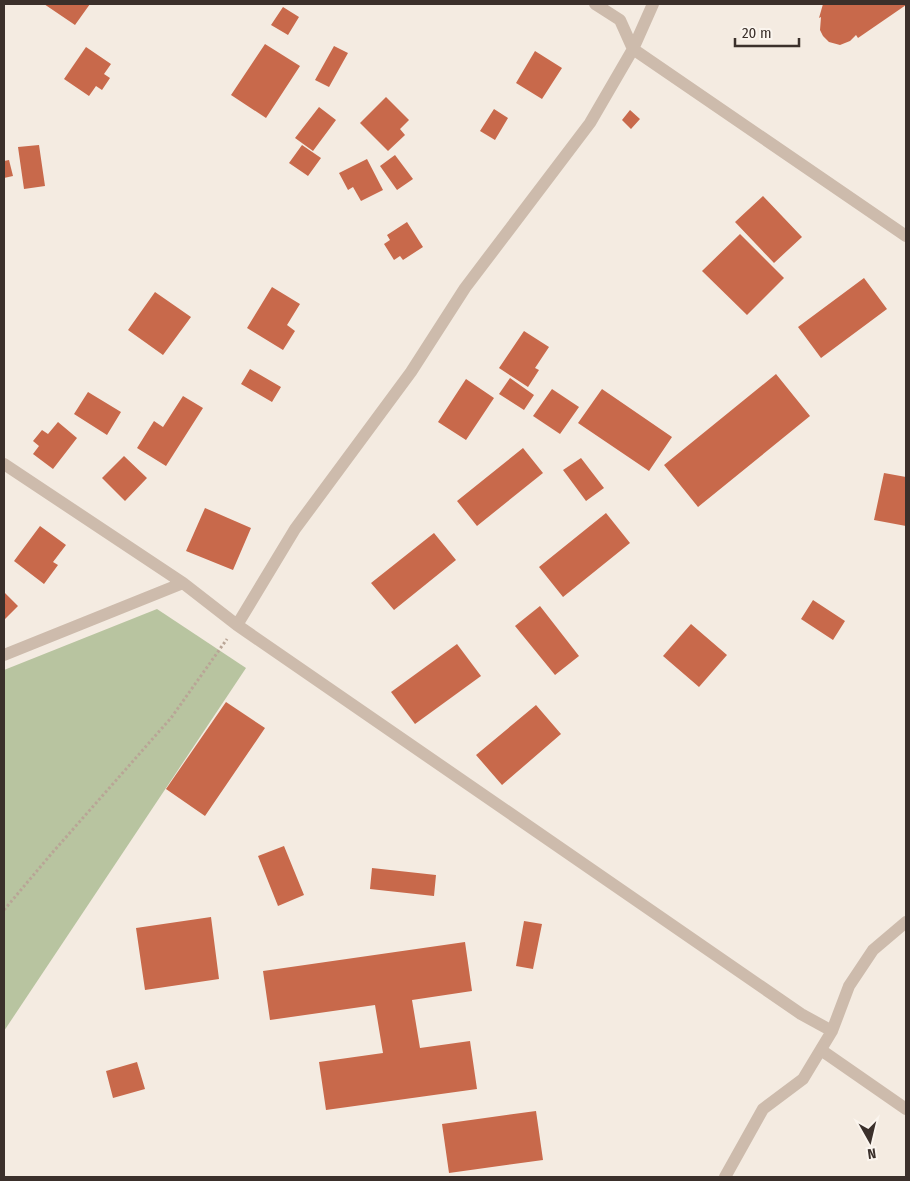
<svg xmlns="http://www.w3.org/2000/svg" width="910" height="1181" font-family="'Fira Sans Condensed',sans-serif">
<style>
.green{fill:#b8c4a0}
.building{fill:#c8694b}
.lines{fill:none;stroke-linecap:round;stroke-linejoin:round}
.path{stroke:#b9a596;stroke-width:3;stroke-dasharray:2.5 2.5;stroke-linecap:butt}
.street{stroke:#cdbbac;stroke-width:12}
</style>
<rect width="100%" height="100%" fill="#f4ebe1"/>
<path class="green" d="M 157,609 L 246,668 L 4,1031 L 4,670 Z"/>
<path class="building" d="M 44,4 L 90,4 L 75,25 Z
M 823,4 L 906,4 L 906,5 L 858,38 L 856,35 L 850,41 L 840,45 L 829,42 L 823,36 L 820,30 L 821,17 L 819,18 Z
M 283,7 L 299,17 L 288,35 L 271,25 Z
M 265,44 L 300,66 L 266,118 L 231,95 Z
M 334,46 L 348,53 L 329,87 L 315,80 Z
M 86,47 L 111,64 L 104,74 L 110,78 L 102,90 L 96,86 L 89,96 L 64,79 Z
M 535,51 L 562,68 L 542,99 L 516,83 Z
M 386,97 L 409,120 L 400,129 L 405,135 L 388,151 L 360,123 Z
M 319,107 L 336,120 L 313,151 L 295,138 Z
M 494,109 L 508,118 L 495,140 L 480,131 Z
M 630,110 L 640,119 L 631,129 L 622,120 Z
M 39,145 L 45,186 L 24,189 L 18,147 Z
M 302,145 L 321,158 L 308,176 L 289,163 Z
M 395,155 L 413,179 L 397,190 L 380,166 Z
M 367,159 L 383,190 L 361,201 L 353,187 L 348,190 L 339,173 Z
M 9,160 L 13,176 L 4,178 L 4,161 Z
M 763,196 L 802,237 L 774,263 L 735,222 Z
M 407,222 L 423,247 L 403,260 L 400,256 L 394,260 L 384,244 L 390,240 L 387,235 Z
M 740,234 L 784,278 L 747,315 L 702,271 Z
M 864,278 L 887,309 L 821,358 L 798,327 Z
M 272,287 L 300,304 L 287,325 L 295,331 L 283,350 L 247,328 Z
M 155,292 L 191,317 L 163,355 L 128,330 Z
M 524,331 L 549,347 L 535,368 L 539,370 L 528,387 L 499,368 Z
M 250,369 L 281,387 L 272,402 L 241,384 Z
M 776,374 L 810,416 L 698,507 L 664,465 Z
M 510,378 L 534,395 L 524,410 L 499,394 Z
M 466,379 L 494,398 L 466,440 L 438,422 Z
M 552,389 L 579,407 L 560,434 L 533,416 Z
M 602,389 L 672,437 L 649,471 L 578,423 Z
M 88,392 L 121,412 L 107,435 L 74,414 Z
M 183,396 L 203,408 L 166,466 L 137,448 L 154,421 L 163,427 Z
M 58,422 L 77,438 L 53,469 L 33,454 L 39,446 L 33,441 L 42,430 L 48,434 Z
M 523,448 L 543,473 L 477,526 L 457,501 Z
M 124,456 L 147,478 L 125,501 L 102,478 Z
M 581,458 L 604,488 L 586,501 L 563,470 Z
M 884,473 L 906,477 L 906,526 L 874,520 Z
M 205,508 L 251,528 L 233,570 L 186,551 Z
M 606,513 L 630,543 L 563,597 L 539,567 Z
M 40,526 L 66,545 L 53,562 L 58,565 L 44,584 L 14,561 Z
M 434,533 L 456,560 L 394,610 L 371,583 Z
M 4,592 L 18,606 L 4,620 Z
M 813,600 L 845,621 L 833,640 L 801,619 Z
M 540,606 L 579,656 L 555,675 L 515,626 Z
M 691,624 L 727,655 L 699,687 L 663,656 Z
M 457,644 L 481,676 L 415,724 L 391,692 Z
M 226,702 L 265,728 L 205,816 L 166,789 Z
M 536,705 L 561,734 L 502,785 L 476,755 Z
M 284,846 L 304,895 L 278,906 L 258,856 Z
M 372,868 L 436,875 L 434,896 L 370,889 Z
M 211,917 L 219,979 L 145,990 L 136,928 Z
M 524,921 L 542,924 L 533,969 L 516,966 Z
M 465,942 L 472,991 L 412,1000 L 420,1048 L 470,1041 L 477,1089 L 326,1110 L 319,1062 L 383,1053 L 375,1005 L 270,1020 L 263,971 Z
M 137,1062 L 145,1089 L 113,1098 L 106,1071 Z
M 536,1111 L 543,1160 L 449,1173 L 442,1124 Z"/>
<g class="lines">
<path class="path" d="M 4,910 L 52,853 L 171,718 L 227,639"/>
<path class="street" d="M 595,4 L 620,20 L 633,49 L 906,236
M 4,464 L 183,583 L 237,625 L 801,1014 L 832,1031 L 803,1079 L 763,1109 L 725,1177
M 237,625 L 295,529 L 411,372 L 465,288 L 590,123 L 633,49 L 653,4
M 4,655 L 183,583
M 832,1031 L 849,986 L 873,950 L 906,922
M 821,1050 L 906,1109"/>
</g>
<rect width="910" height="1181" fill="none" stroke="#3b302b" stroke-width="10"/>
<g transform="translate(870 1141) rotate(172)" stroke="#fbf5ee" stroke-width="4" paint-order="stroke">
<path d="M0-4L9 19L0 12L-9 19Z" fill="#3b302b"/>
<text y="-8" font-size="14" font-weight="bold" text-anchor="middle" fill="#3b302b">N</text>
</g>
<path d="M735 38v8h64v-8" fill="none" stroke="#3b302b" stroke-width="2.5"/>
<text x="742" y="38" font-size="15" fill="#3b302b" stroke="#fbf5ee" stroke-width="4" paint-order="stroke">20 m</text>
</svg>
